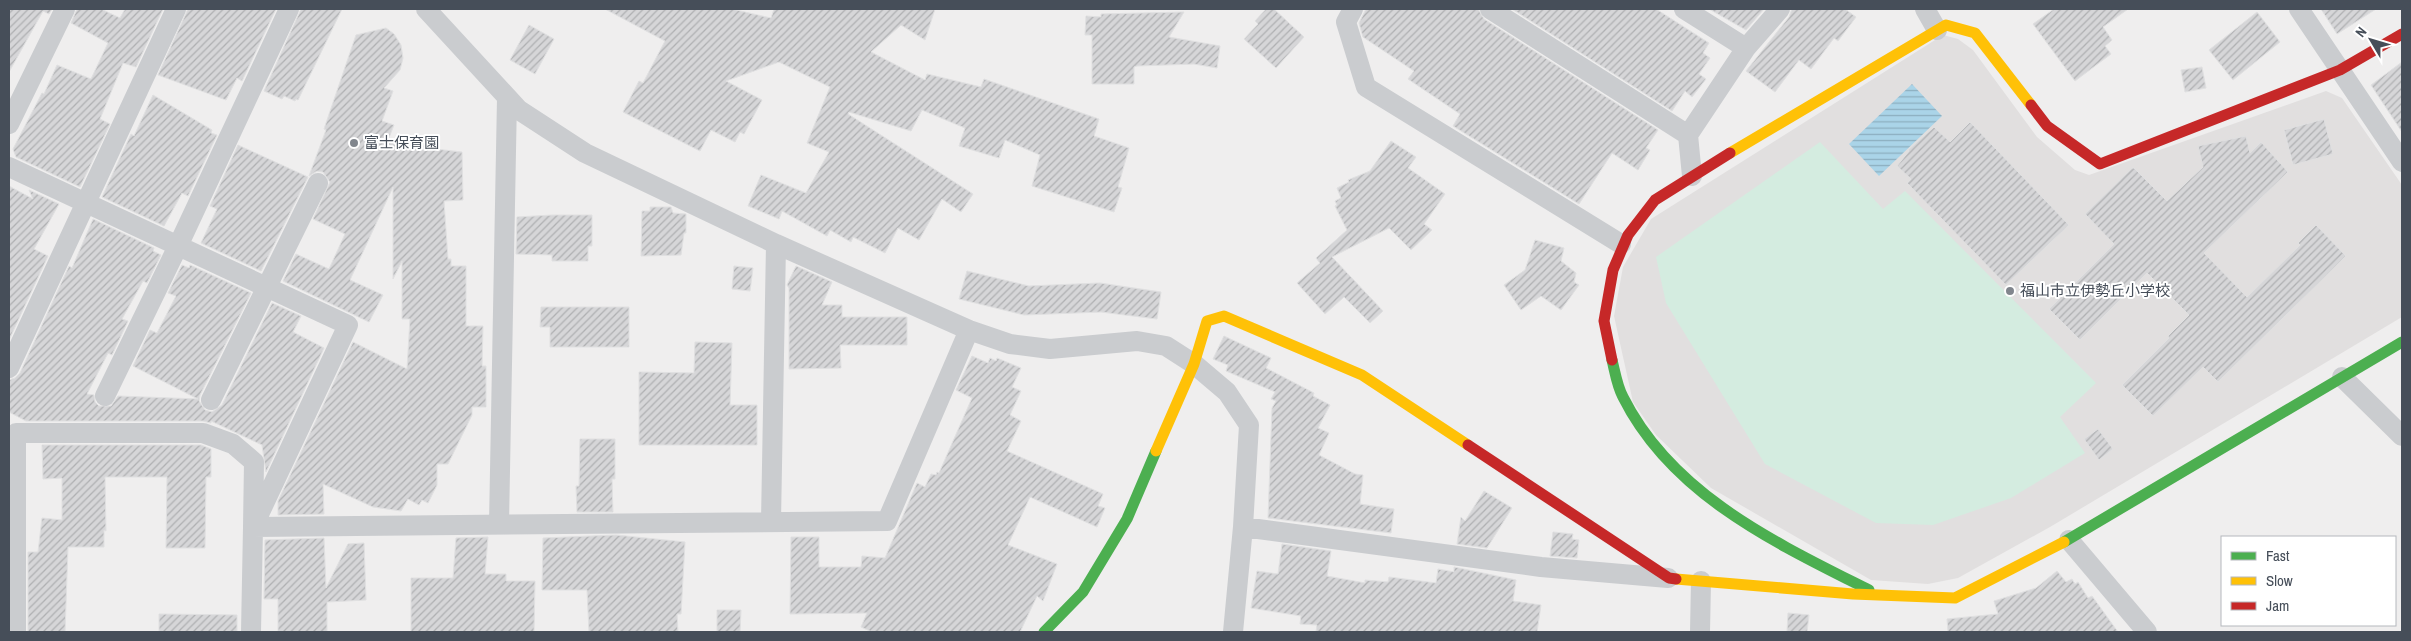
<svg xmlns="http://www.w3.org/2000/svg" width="2411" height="641" font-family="'Archivo Narrow','Noto Sans JP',sans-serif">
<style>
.education{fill:#e1dfdf}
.pitch{fill:#d4ece0}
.water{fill:url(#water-rules)}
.building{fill:url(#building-hatch);stroke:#e0e0e1}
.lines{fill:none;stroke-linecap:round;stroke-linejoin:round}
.street{stroke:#cacccf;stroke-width:20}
.fast{stroke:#4caf50;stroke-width:11}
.slow{stroke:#ffc107;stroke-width:11}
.jam{stroke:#c62828;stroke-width:11}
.poi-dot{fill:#81868d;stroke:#fff;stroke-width:2}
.labels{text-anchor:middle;stroke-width:4;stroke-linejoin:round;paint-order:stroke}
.poi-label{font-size:15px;fill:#464e59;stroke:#fff;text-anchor:start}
</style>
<defs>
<pattern id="water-rules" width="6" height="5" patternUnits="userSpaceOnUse" patternTransform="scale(1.25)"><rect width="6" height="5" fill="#aad4e8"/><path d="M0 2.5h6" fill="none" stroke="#8caebf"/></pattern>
<pattern id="building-hatch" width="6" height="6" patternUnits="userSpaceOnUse" patternTransform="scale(1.25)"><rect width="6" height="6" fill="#d6d6d8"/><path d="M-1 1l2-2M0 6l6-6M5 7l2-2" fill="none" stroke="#afb0b2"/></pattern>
</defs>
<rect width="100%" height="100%" fill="#efeeee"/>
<path class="education" d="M 1943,35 L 1958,39 L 1973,50 L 2037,137 L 2075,170 L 2089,175 L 2326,91 L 2342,98 L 2402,185 L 2402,317 L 2050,527 L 1958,578 L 1928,584 L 1871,580 L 1711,488 L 1656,435 L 1633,402 L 1614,316 L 1623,267 L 1651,219 Z"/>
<path class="pitch" d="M 1820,142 L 1883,209 L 1905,191 L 2096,383 L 2060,417 L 2085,453 L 2011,498 L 1933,525 L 1876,523 L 1765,464 L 1666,303 L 1656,257 Z"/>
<path class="water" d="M 1912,84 L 1942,116 L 1879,176 L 1849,144 Z"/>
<path class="building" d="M 9,9 L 52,9 L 49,14 L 43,11 L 9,72 Z
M 77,9 L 101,9 L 120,18 L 125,9 L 163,9 L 136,67 L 123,63 L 100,119 L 110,124 L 80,187 L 16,157 L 13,149 L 42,93 L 44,94 L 57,65 L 91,79 L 108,43 L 71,23 Z
M 188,9 L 276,9 L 242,81 L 237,78 L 226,100 L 158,75 Z
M 301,9 L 342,9 L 298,100 L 296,99 L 295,101 L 284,96 L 282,99 L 264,91 Z
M 605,9 L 732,9 L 771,18 L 774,9 L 935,9 L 925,40 L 901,25 L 871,52 L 925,80 L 927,74 L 981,87 L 984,79 L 1099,119 L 1094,136 L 1129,148 L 1118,187 L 1122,188 L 1114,212 L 1032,186 L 1040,155 L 1005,140 L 999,158 L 959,146 L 965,128 L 922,110 L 911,131 L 849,112 L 848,114 L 973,194 L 961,212 L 942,199 L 919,240 L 898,228 L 885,253 L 853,237 L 851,242 L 830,230 L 827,236 L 782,211 L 779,219 L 748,206 L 761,175 L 806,193 L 829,152 L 807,143 L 830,87 L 779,62 L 726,81 L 762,100 L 744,134 L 740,132 L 735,142 L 711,130 L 700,151 L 623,112 L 639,81 L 643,83 L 665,41 Z
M 1266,9 L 1274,9 L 1304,37 L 1276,68 L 1244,39 L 1258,24 L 1255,21 Z
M 1366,9 L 1478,9 L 1484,19 L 1658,130 L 1646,148 L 1650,150 L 1638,170 L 1612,153 L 1579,204 L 1453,126 L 1460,114 L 1408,79 L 1414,71 L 1363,37 L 1359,23 Z
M 1512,9 L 1656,9 L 1709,43 L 1703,53 L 1710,58 L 1699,74 L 1706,79 L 1692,97 L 1685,91 L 1672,111 Z
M 1709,9 L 1764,9 L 1746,30 Z
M 1792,9 L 1845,9 L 1856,17 L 1838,41 L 1834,38 L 1811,69 L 1799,60 L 1775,92 L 1746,71 L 1789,17 Z
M 2054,9 L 2128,9 L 2103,27 L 2112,40 L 2105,46 L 2111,54 L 2075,81 L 2033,24 Z
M 2321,9 L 2376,9 L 2337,34 Z
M 1184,12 L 1169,37 L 1220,46 L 1217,68 L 1194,64 L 1137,66 L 1134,67 L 1134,84 L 1092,84 L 1092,35 L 1085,35 L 1086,16 L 1101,17 L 1101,14 Z
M 2257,12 L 2280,42 L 2233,80 L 2209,50 Z
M 529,25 L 554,39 L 535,74 L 510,60 Z
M 386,28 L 394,34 L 401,45 L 403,58 L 400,70 L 384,88 L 393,91 L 382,121 L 394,125 L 388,140 L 435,141 L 435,149 L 462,152 L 463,200 L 444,201 L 448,259 L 451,259 L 451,266 L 466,266 L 466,326 L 483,326 L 482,366 L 486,366 L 486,407 L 472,407 L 472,415 L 448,464 L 437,464 L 437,485 L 428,503 L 422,500 L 419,505 L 408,499 L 401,511 L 373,507 L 323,484 L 324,514 L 278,515 L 278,501 L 353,342 L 407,369 L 410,319 L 402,319 L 402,261 L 393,279 L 393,187 L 350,280 L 383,295 L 369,322 L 283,281 L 296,254 L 329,269 L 345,234 L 313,219 L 330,182 L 323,172 L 317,171 L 309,176 L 326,130 L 324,129 L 356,35 Z
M 2402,62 L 2402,132 L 2371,85 Z
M 2202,67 L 2206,88 L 2185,92 L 2181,70 Z
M 153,95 L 212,130 L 211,133 L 217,135 L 188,196 L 182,193 L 164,226 L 102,197 L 131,134 L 134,136 Z
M 2324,119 L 2333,154 L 2293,165 L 2284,130 Z
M 1970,122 L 2069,225 L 2006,285 L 1907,183 L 1911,179 L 1897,166 L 1909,151 L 1908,150 L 1934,127 L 1950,142 Z
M 2246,136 L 2250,153 L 2261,142 L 2288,172 L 2204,253 L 2247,297 L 2300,245 L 2298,243 L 2316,225 L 2346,256 L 2218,382 L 2203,367 L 2153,416 L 2122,385 L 2169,338 L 2168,336 L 2189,315 L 2147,273 L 2080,340 L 2049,309 L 2114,244 L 2085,214 L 2132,168 L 2134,168 L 2167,201 L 2203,167 L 2198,146 Z
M 1391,141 L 1416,157 L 1408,168 L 1445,194 L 1424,224 L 1432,230 L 1411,250 L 1389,228 L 1332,257 L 1383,311 L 1370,323 L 1344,297 L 1325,314 L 1297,283 L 1320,263 L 1316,258 L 1347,230 L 1335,206 L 1337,205 L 1335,201 L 1341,198 L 1337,188 L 1349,182 L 1348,180 L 1370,171 Z
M 238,145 L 308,177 L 261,271 L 201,243 L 217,209 L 210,206 Z
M 9,186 L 33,199 L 29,190 L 59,204 L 34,249 L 48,256 L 9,340 Z
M 650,207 L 671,207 L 673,213 L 686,214 L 686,233 L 684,233 L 681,255 L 641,256 L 642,211 L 650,211 Z
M 553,215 L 592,215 L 592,246 L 588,246 L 588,261 L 552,261 L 552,255 L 516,254 L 517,217 Z
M 93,219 L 154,248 L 153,251 L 161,255 L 147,283 L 143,281 L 122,319 L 128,321 L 112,355 L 108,353 L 87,394 L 94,395 L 95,402 L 99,406 L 111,406 L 118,396 L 198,399 L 133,366 L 150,330 L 157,333 L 176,296 L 168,293 L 182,265 L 189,268 L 190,265 L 251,293 L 200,395 L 199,401 L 205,410 L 212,412 L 222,405 L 272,303 L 301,316 L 293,332 L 324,348 L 266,472 L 262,445 L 211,421 L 211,423 L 203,421 L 26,421 L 9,412 L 9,380 L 15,378 L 20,373 L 69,266 L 72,268 Z
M 1535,240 L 1564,248 L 1561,261 L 1576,273 L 1574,282 L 1579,285 L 1561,310 L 1541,296 L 1521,310 L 1504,285 L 1525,270 Z
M 734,266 L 753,268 L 750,291 L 732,289 Z
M 796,266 L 832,282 L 822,305 L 842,305 L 842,317 L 907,317 L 907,345 L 840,345 L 841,368 L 789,369 L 789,288 L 787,285 Z
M 967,271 L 1029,286 L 1100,283 L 1161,292 L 1157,319 L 1101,312 L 1024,315 L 959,299 Z
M 541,307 L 629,307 L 629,347 L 550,347 L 550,327 L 540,327 Z
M 1224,336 L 1271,358 L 1266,368 L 1314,393 L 1313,396 L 1330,405 L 1318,428 L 1329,433 L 1319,455 L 1355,474 L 1363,475 L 1360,504 L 1394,509 L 1391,533 L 1268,518 L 1272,408 L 1276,401 L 1271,399 L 1275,392 L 1226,371 L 1228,365 L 1213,359 Z
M 695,342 L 732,343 L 730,405 L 757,405 L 757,445 L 639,445 L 639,372 L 694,373 Z
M 972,356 L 988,363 L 990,358 L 996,361 L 997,358 L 1021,368 L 1012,387 L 1021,391 L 1010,415 L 1021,421 L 1007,451 L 1103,494 L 1098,506 L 1105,508 L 1097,527 L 1030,497 L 1008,545 L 1057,564 L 1043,601 L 1037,596 L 1020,632 L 872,632 L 861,627 L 867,613 L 790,614 L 791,537 L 819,537 L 819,567 L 861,567 L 862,556 L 885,558 L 917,483 L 925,487 L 931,474 L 936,475 L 937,472 L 939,473 L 972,398 L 956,390 Z
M 2098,429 L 2113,449 L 2099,460 L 2084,439 Z
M 580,439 L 615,439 L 615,479 L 612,479 L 613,512 L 577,512 L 576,486 L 579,486 Z
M 42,445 L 201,445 L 211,449 L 211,477 L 206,477 L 205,548 L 166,548 L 167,477 L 105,477 L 106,531 L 104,530 L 104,547 L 68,547 L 65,632 L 28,632 L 28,552 L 38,552 L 42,518 L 62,520 L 62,478 L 43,479 Z
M 1484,491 L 1512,508 L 1487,548 L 1457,544 L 1461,517 L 1465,521 Z
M 1553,532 L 1573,534 L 1572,539 L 1579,540 L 1577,558 L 1550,556 Z
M 616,535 L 685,542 L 681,614 L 677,614 L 678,632 L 589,632 L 587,590 L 542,590 L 543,538 Z
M 488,537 L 485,574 L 506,574 L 506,581 L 535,581 L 534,632 L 411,632 L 411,578 L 453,578 L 456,538 Z
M 324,538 L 326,588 L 348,544 L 364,543 L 366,600 L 327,602 L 327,632 L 278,632 L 278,599 L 264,599 L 265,540 Z
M 1282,544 L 1331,551 L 1327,576 L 1365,583 L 1365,580 L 1388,582 L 1389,577 L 1436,583 L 1438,569 L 1454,572 L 1454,567 L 1516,580 L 1513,601 L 1541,605 L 1537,632 L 1316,632 L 1317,625 L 1300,624 L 1301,616 L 1251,608 L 1257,571 L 1278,574 Z
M 2057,571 L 2066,582 L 2072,579 L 2075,584 L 2078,582 L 2088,598 L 2092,596 L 2118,632 L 1948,632 L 1947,619 L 1998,614 L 1994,601 L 2036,588 Z
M 717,610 L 741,610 L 740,632 L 717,632 Z
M 1788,613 L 1809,615 L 1807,632 L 1787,632 Z
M 159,614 L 237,615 L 237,632 L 159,632 Z"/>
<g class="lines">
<path class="street" d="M 426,9 L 519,110 L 585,153 L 776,244 L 969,330 L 1010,344 L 1050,349 L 1137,341 L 1166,346 L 1194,364 L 1227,392 L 1249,425 L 1243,527 L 1233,632
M 1353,9 L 1346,22 L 1366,87 L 1621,244
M 1490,9 L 1688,135 L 1692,176
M 1684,9 L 1746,48
M 1925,9 L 1937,30
M 2299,9 L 2402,162
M 9,124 L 65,9
M 1688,135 L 1746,48 L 1780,9
M 9,167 L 348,325 L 253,527 L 251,632
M 9,368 L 176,9
M 2342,377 L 2402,436
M 105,396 L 178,246 L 289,9
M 211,400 L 318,183
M 771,521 L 776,244
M 499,524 L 507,98
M 1243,527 L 1541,567 L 1668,578
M 2069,540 L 2147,632
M 16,632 L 16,433 L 203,433 L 233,444 L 254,462 L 253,527 L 887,521 L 969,330
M 1700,632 L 1701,581"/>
<path class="fast" d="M 1612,360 C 1615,372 1617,386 1623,397 C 1672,495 1776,543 1869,590
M 2064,542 L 2402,342
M 1044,632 L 1083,592 L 1127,519 L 1156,451"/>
<path class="slow" d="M 1730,153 L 1946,25 L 1975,33 L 2031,105
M 1156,451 L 1194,364 L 1207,321 L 1224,316 L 1362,375 L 1468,445
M 1676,579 L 1853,594 L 1955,598 L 2064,542"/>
<path class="jam" d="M 2031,105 L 2047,126 L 2100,164 L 2340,70 L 2402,34
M 1612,360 L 1604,321 L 1613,270 L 1628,235 L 1655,200 L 1730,153
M 1468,445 L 1669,578 L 1676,579"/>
</g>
<g class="poi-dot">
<circle cx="354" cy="143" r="5"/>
<circle cx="2010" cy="291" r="5"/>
</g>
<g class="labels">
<g class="poi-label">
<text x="364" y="148">富士保育園</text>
<text x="2020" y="296">福山市立伊勢丘小学校</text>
</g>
</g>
<rect width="2411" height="641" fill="none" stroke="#464e59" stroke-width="20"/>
<rect x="2221" y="536" width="175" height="90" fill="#ffffff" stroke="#b5b8bd"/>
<rect x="2231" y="552" width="25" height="8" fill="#4caf50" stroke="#b5b8bd"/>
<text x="2266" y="561" font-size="15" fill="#464e59">Fast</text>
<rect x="2231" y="577" width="25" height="8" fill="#ffc107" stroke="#b5b8bd"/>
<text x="2266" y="586" font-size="15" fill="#464e59">Slow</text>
<rect x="2231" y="602" width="25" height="8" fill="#c62828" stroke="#b5b8bd"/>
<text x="2266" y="611" font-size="15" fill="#464e59">Jam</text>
<g transform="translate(2371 40) rotate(308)" stroke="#ffffff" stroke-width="4" paint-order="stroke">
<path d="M0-4L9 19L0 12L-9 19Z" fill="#464e59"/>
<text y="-8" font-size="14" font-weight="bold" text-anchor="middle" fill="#464e59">N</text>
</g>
</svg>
